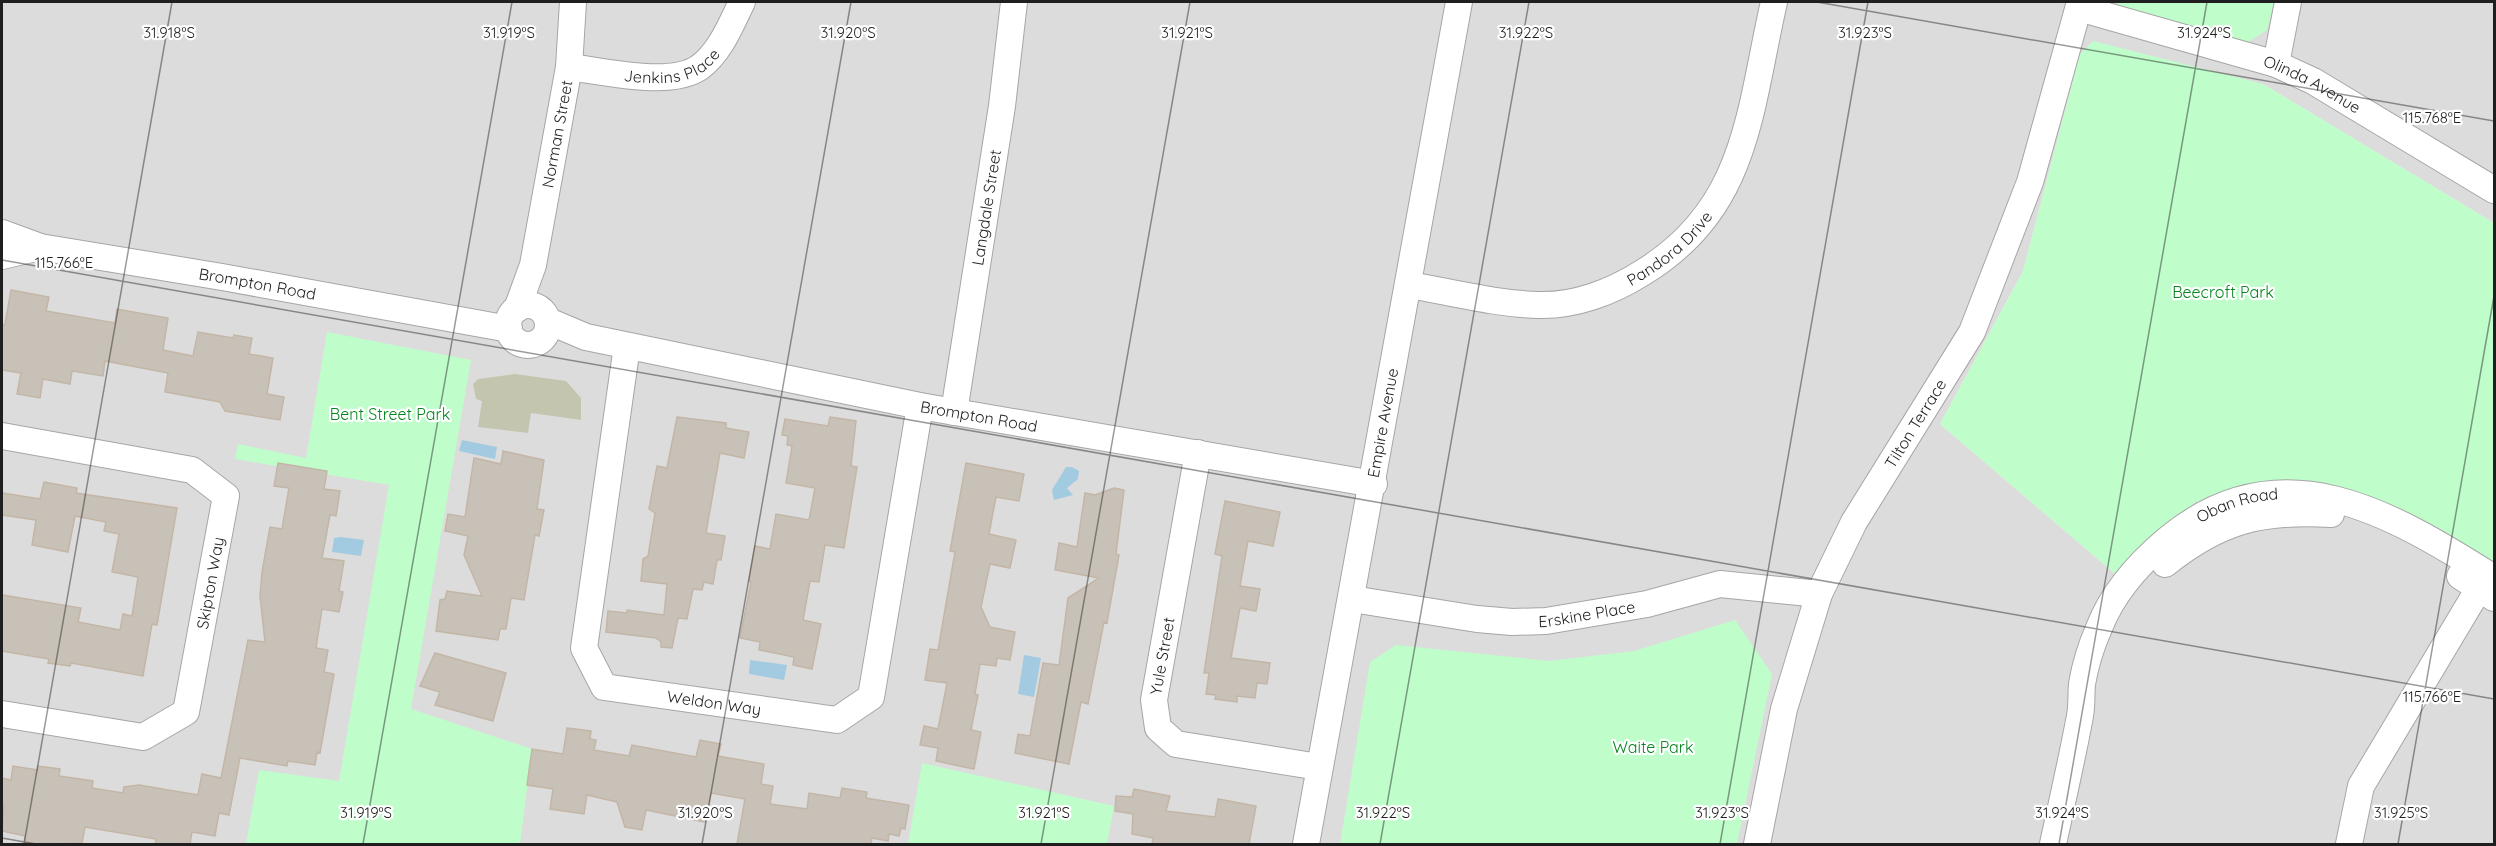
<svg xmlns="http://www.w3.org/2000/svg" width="2496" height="846" font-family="Quicksand,sans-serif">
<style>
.residential{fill:#dddcdc}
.construction{fill:#c3c5af}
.park{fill:#bffdcb}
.water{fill:#a2cbe1}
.building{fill:#c8c1b7;stroke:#c3b6a6;stroke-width:1.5}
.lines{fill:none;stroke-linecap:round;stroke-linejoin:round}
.minor-casing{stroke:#a6a6a6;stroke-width:28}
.minor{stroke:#fff;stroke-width:26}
.ticks{fill:none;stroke:#1f1f1f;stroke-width:1.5;stroke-opacity:0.45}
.labels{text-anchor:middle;stroke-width:4.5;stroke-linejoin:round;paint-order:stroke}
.street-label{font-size:16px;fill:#1f1f1f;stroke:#fff}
.park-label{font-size:16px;fill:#05851f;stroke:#fff}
.ticks-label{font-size:15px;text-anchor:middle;fill:#1f1f1f;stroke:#fff;stroke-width:4.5;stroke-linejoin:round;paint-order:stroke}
</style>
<rect width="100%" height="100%" fill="#f0eee4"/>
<path class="residential" d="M 2,2 L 2494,2 L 2494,223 L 2263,84 L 2080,54 L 2023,271 L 1940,424 L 2120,578 L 2195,502 L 2283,483 L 2494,579 L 2494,844 L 2,844 Z"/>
<path class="construction" d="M 515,374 L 566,381 L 581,398 L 581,420 L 531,413 L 528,433 L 478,427 L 482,401 L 476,399 L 473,384 L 478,379 Z"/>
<path class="park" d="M 2116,2 L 2274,2 L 2267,30 L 2242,46 L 2122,11 Z
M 2093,41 L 2263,84 L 2494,223 L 2494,579 L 2283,483 L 2195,502 L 2120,578 L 1940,424 L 2023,271 L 2080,54 Z
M 327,332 L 471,360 L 411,709 L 532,749 L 520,844 L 246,844 L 259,770 L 339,781 L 389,485 L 235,459 L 238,444 L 306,458 Z
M 1735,620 L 1772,674 L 1737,844 L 1340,844 L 1370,662 L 1396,645 L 1549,661 L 1634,651 Z
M 922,763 L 1114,806 L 1107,844 L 908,844 Z"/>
<path class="water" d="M 462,440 L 497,447 L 495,459 L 459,451 Z
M 1066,467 L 1072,467 L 1079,471 L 1078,479 L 1067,488 L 1073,495 L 1054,500 L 1052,490 Z
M 341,537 L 364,540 L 361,556 L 332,552 L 334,538 Z
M 1024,655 L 1041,658 L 1034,697 L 1018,694 Z
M 750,660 L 787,665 L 784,680 L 749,674 Z"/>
<path class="building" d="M 11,290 L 49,297 L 46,311 L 115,323 L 117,309 L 168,318 L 163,350 L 193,356 L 198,332 L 233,338 L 234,335 L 252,338 L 249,354 L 273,358 L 267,394 L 284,397 L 280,420 L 225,411 L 220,402 L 165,392 L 168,373 L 105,361 L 103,376 L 72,371 L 70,384 L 43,379 L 40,398 L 17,394 L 21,373 L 2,370 L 2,327 L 5,324 Z
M 677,417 L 726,423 L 726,428 L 749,432 L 744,458 L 720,453 L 706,533 L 725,536 L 721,560 L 717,560 L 713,584 L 704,582 L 702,590 L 693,589 L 687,619 L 678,618 L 672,648 L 661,647 L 661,642 L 656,638 L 606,632 L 608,611 L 627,613 L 627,610 L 664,615 L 667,584 L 641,581 L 643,559 L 648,556 L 655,513 L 649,509 L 657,466 L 667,468 Z
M 830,417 L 856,421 L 851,466 L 857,467 L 844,548 L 825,545 L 819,582 L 810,581 L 803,620 L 821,624 L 812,669 L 793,665 L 794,657 L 759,650 L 760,642 L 740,638 L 751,582 L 749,581 L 755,546 L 770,549 L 776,514 L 809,520 L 815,488 L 786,483 L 792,446 L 787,445 L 788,436 L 782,435 L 785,419 L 828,426 Z
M 503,451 L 544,460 L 537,509 L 544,510 L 539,536 L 535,535 L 524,600 L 511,598 L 506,629 L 500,629 L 498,640 L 436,631 L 440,600 L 445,599 L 447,591 L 482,596 L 464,555 L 468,536 L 445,531 L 448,514 L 465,517 L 474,458 L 501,464 Z
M 278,463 L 327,471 L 324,489 L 340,491 L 336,516 L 330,515 L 322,558 L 344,561 L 339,591 L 343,592 L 339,612 L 322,609 L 316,648 L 328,650 L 324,672 L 334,674 L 320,753 L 317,752 L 315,765 L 288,761 L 287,766 L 240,758 L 229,815 L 219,813 L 215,836 L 192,832 L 190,844 L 155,844 L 156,839 L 85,827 L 82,843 L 24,844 L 25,836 L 2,831 L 4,806 L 2,806 L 2,778 L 11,780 L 13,766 L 38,770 L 38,766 L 60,769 L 59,776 L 93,781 L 92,788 L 123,793 L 124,787 L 139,785 L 198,795 L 202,774 L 221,778 L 248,640 L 265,642 L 260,596 L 262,572 L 270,527 L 282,529 L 289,488 L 274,486 Z
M 966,463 L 1024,474 L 1019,501 L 996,497 L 989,534 L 1016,540 L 1010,568 L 990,564 L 981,607 L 990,627 L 1015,632 L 1010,660 L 997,658 L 996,666 L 980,664 L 975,694 L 978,695 L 971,730 L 981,732 L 974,769 L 936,761 L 938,748 L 920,745 L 924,726 L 938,729 L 947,683 L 925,680 L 930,649 L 938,650 L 955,552 L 950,551 Z
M 44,482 L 77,488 L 76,493 L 177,508 L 157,625 L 152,624 L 143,676 L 71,663 L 70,666 L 48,663 L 49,659 L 2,651 L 2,595 L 81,608 L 78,622 L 120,630 L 123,614 L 132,616 L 138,577 L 112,572 L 119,534 L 104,531 L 106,522 L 75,516 L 68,552 L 32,545 L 36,520 L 2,515 L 2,493 L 40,499 Z
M 1114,488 L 1124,490 L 1116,554 L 1119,555 L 1107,623 L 1104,622 L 1088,704 L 1081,702 L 1069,764 L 1015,753 L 1018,734 L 1030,736 L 1043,663 L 1059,665 L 1068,598 L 1099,578 L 1055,570 L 1059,543 L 1077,547 L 1085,493 L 1095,495 Z
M 1225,501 L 1280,512 L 1273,546 L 1248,541 L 1240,586 L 1260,589 L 1256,611 L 1240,608 L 1231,658 L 1270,663 L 1267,684 L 1257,683 L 1255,698 L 1237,696 L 1237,702 L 1215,699 L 1216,695 L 1206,694 L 1209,673 L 1204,673 L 1222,556 L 1215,554 Z
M 435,653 L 506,673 L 493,721 L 435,705 L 440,692 L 420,686 Z
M 567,728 L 591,731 L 590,739 L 596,740 L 594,750 L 629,756 L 632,745 L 696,757 L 700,740 L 721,744 L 718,756 L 764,764 L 761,784 L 773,786 L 770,804 L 807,809 L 809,793 L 840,798 L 842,788 L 867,792 L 866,798 L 909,805 L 905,829 L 901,828 L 899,836 L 889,834 L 888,841 L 872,838 L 871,844 L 737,844 L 745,799 L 711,793 L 705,822 L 646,810 L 642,830 L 625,827 L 617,802 L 587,795 L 584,814 L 550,809 L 553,789 L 527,785 L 532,749 L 563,754 Z
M 1134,789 L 1170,796 L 1166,811 L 1215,817 L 1218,799 L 1256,806 L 1249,844 L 1152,844 L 1153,838 L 1132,834 L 1133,814 L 1115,811 L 1116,796 L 1132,797 Z"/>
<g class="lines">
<g class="minor-casing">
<g id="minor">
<path id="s1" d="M 2079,8 L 2276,64 L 2313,81 L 2494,190"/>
<path d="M 2276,64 L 2288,2"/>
<path id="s2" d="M 569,67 C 603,71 671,88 700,67 C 721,51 731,24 742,2"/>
<path id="s3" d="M 2,233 L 40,247 L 222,277 L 509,329"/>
<path d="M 2,256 L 40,247"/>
<path id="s4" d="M 1409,285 C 1451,292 1496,304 1539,305 C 1575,306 1612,292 1642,273 C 1748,209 1749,111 1774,2"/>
<circle cx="528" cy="325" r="20"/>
<path id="s5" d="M 517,309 L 533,265 L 569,67 L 573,2"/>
<path id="s6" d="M 548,321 L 586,337 L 920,406 L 1374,484"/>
<path id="s7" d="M 627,346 L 584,648 L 604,687 L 837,720 L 871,697 L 920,406"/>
<path id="s8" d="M 954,412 L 1002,106 L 1014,2"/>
<path d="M 2,436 L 192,470 L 226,496 L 186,712 L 143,737 L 2,714"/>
<path d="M 1198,453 L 1154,700 L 1158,728 L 1176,744 L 1319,767"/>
<path d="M 2165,564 C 2220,520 2261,510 2331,514"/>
<path d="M 2460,576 L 2494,598"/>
<path id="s9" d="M 1352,599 L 1477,619 L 1512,622 L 1546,621 L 1647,604 L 1720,584 L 1819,594"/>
<path id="s10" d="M 1306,844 L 1459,2"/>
<path id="s11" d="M 1757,844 L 1784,709 L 1819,594 L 1854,522 L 1972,332 L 2030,182 L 2080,2"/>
<path id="s12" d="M 2053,844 C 2062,802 2072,759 2080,716 C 2082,705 2081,695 2082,684 C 2085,666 2092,644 2099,628 C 2113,592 2138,564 2168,539 C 2280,446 2391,513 2494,578"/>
<path d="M 2349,844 L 2361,786 L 2487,575"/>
</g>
</g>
<use href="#minor" class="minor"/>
</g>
<path class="ticks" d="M 1817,2 L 2494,121M 2,260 L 2494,699M 2,838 L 36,844M 24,844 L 172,2M 363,844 L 512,2M 702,844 L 851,2M 1041,844 L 1190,2M 1380,844 L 1529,2M 1720,844 L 1868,2M 2059,844 L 2207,2M 2398,844 L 2494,296"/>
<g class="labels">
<g class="street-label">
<text dy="6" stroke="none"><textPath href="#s2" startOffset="106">Jenkins Place</textPath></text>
<text dy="6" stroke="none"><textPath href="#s1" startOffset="246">Olinda Avenue</textPath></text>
<text dy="6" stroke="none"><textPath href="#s5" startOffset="180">Norman Street</textPath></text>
<text dy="6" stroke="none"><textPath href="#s8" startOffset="207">Langdale Street</textPath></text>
<text dy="6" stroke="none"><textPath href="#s4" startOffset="278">Pandora Drive</textPath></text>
<text dy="6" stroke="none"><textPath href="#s3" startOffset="261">Brompton Road</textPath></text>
<text dy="6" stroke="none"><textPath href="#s6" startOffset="442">Brompton Road</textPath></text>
<text dy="6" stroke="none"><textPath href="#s10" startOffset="428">Empire Avenue</textPath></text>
<text dy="6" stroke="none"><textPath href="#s11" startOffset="454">Tilton Terrace</textPath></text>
<text dy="6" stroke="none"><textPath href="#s12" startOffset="414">Oban Road</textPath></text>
<text transform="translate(210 583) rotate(-80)" y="6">Skipton Way</text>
<text dy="6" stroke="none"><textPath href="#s9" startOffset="237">Erskine Place</textPath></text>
<text transform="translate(1162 656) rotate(-80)" y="6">Yule Street</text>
<text dy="6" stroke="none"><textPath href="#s7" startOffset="460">Weldon Way</textPath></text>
</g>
<g class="park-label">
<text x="2223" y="298">Beecroft Park</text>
<text x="390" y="420">Bent Street Park</text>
<text x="1653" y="753">Waite Park</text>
</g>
</g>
<g class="ticks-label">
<text x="169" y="38">31.918°S</text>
<text x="509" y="38">31.919°S</text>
<text x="848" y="38">31.920°S</text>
<text x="1187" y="38">31.921°S</text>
<text x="1526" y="38">31.922°S</text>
<text x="1865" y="38">31.923°S</text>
<text x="2204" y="38">31.924°S</text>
<text x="2432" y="123">115.768°E</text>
<text x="64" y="268">115.766°E</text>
<text x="2432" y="702">115.766°E</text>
<text x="366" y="818">31.919°S</text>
<text x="705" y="818">31.920°S</text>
<text x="1044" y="818">31.921°S</text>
<text x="1383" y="818">31.922°S</text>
<text x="1722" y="818">31.923°S</text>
<text x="2062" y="818">31.924°S</text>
<text x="2401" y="818">31.925°S</text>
</g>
<rect width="2496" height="846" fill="none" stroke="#1f1f1f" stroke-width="6"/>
</svg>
